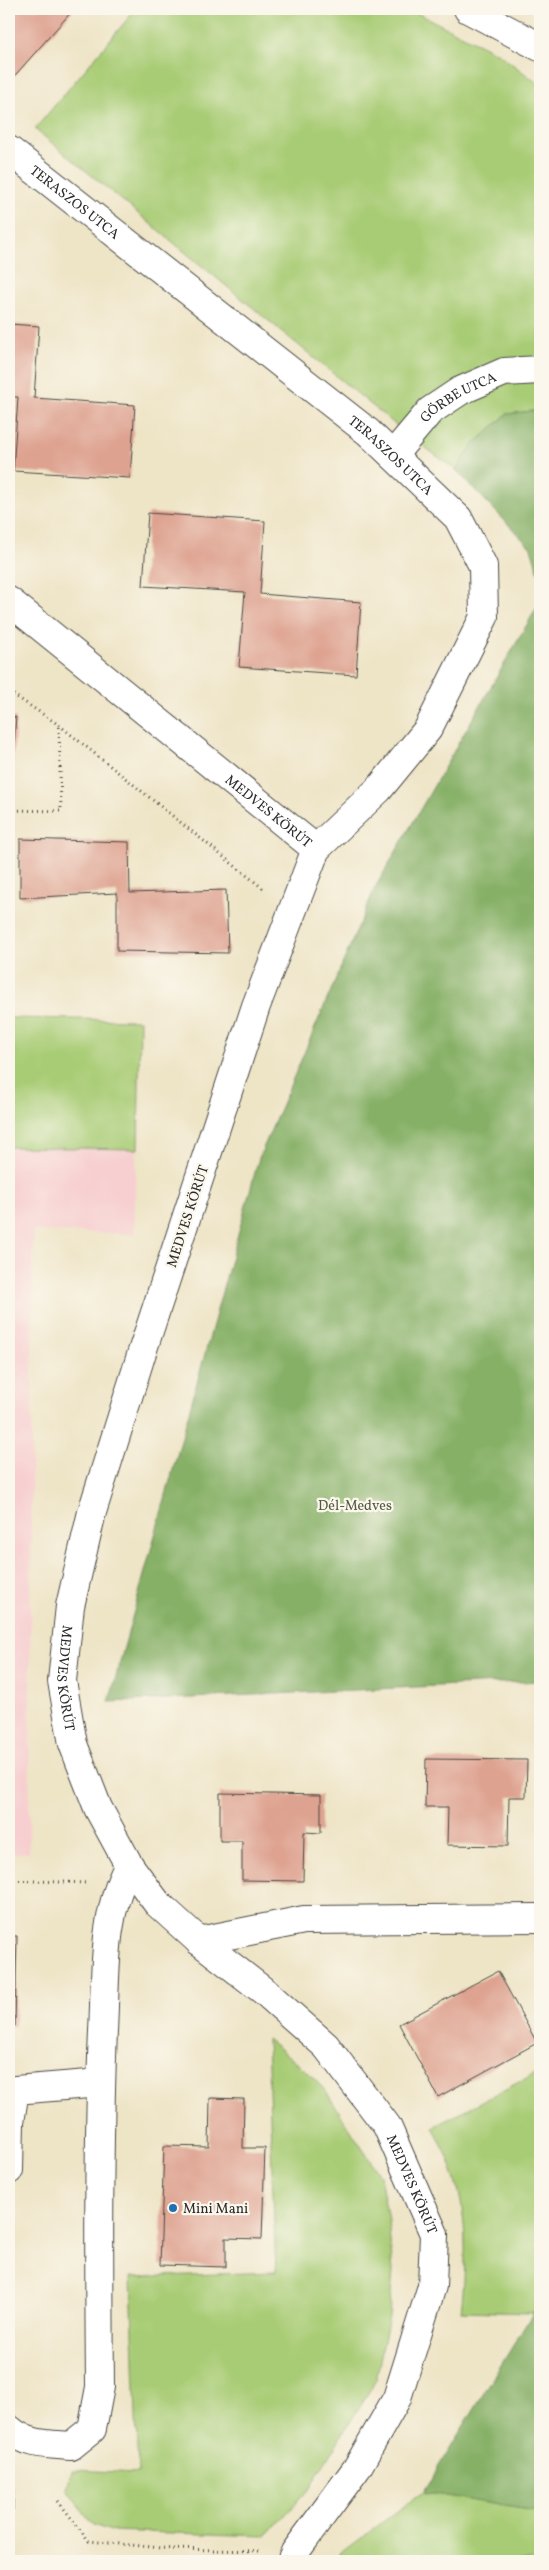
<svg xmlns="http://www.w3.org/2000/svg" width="549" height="2570" font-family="Vollkorn,serif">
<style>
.built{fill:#f7cfd0}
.green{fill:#a8cc75;stroke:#6a7c50}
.forest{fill:#86b066;stroke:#586e48}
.building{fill:#dea290}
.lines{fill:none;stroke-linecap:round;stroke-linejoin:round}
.street-casing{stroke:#484742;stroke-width:30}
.path{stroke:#484742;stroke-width:3;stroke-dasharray:1 4;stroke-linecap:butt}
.street{stroke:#fff;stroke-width:28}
.poi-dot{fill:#1f6fb2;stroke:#fbf7ec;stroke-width:2}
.labels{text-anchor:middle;stroke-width:4.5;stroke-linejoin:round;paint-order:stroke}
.street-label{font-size:14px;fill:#2b2b2b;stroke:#fbf7ec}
.park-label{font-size:14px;fill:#505b41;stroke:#fbf7ec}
.poi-label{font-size:14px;fill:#2b2b2b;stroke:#fbf7ec;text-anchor:start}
</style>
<rect width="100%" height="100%" fill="#fbf7ec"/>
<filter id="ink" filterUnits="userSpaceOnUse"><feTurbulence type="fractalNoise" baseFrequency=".02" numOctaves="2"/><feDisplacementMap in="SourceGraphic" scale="10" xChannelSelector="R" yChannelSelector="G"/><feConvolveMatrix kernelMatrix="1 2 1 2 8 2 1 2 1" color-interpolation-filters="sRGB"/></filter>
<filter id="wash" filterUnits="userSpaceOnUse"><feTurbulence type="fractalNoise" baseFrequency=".0096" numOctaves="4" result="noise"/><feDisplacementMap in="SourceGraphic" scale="20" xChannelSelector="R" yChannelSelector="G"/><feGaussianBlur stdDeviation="1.12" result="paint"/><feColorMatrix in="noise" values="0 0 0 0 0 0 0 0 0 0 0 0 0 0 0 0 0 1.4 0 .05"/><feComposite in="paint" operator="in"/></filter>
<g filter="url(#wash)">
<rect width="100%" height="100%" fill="#eee4c6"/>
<path class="built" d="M 9,1018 L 140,1020 L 134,1234 L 33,1231 L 29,1853 L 9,1853 Z"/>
<path class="green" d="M 136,9 L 409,9 L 499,54 L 540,85 L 540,410 L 507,414 L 473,445 L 456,470 L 408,435 L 35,129 Z
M 9,1018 L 140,1020 L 138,1149 L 9,1147 Z
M 267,2039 L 301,2066 L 325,2090 L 380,2176 L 388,2220 L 393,2271 L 389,2316 L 376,2380 L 308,2490 L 266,2536 L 111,2531 L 93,2525 L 67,2489 L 72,2470 L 138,2473 L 131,2277 L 276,2272 Z
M 540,2071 L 540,2307 L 533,2313 L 461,2311 C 469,2243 468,2188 433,2127 Z
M 423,2492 L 540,2512 L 540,2561 L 337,2561 L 340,2554 Z"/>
<path class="forest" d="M 540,410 L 540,577 L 531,548 L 456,470 L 473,445 L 507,414 Z
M 540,602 L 540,1681 L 109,1702 L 259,1158 L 375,888 Z
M 540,2307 L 540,2512 L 423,2492 L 533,2313 Z"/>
<g id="blocks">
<path class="building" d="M 9,9 L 74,9 L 9,82 Z
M 9,324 L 39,326 L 34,398 L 135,405 L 130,478 L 13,471 L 18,397 L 9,397 Z
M 148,513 L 265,521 L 260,594 L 361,602 L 356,675 L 239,667 L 245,592 L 143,586 Z
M 16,717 L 11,779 L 9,779 L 9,718 Z
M 20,839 L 129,842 L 130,893 L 226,890 L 228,953 L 117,951 L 117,893 L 20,898 Z
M 426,1759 L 527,1760 L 526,1797 L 509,1797 L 508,1846 L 447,1845 L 448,1807 L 425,1807 Z
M 220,1793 L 321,1795 L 321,1833 L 304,1832 L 303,1881 L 242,1880 L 242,1841 L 220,1841 Z
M 9,1936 L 17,1936 L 15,2026 L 9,2026 Z
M 498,1971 L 537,2043 L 438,2097 L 399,2024 Z
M 210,2098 L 244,2099 L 243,2148 L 265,2148 L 262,2239 L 226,2238 L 226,2267 L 160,2265 L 164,2146 L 209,2147 Z
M 9,2487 L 13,2487 L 13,2511 L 9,2511 Z"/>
</g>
</g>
<g filter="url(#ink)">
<use href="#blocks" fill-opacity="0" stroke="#484742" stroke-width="1"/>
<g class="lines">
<g class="street-casing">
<g id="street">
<path d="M 468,9 L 540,47"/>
<path id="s1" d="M 9,150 L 368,432 L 458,518 L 483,566 L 484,617 L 428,729 L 379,789 L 316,849 L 256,1006 L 143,1349 L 92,1512 L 70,1606 L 62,1681 L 73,1744 L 98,1808 L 129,1865 L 157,1903 L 199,1941 L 265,1992 L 326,2046 L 387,2126 L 434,2234 L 432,2286 L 397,2398 L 357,2468 L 295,2552 L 291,2561"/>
<path id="s2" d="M 393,455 L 430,411 L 460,391 L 504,372 L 540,370"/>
<path id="s3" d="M 9,601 L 316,849"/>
<path d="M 199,1941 L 304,1920 L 540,1918"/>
<path d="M 9,2170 L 10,2122 L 15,2090 L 101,2083"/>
<path d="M 9,2429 C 27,2445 47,2444 71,2446 L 92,2429 L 100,2387 C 99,2269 98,2150 103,2031 C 106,1976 102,1915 129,1865"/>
</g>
</g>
<path class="path" d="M 9,692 L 59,725 L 265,890
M 9,810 L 61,811 L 59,725
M 9,1880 L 88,1883
M 58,2501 L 89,2541 L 172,2549 L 260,2551"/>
<use href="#street" class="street"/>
</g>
</g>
<circle class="poi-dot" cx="173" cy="2208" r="5"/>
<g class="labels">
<g class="street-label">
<text dy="5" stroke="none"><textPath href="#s1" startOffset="84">TERASZOS UTCA</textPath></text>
<text dy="5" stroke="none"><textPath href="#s2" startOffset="89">GÖRBE UTCA</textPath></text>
<text dy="5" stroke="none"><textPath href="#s1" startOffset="489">TERASZOS UTCA</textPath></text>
<text dy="5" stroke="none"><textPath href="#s3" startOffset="334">MEDVES KÖRÚT</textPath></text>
<text transform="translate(187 1216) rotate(-72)" y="5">MEDVES KÖRÚT</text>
<text dy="5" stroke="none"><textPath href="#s1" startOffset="1845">MEDVES KÖRÚT</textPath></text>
<text dy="5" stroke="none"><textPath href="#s1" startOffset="2478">MEDVES KÖRÚT</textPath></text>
</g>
<g class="park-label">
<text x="355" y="1510">Dél-Medves</text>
</g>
<g class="poi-label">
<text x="183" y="2213">Mini Mani</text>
</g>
</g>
<rect width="549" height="2570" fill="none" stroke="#fbf7ec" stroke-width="30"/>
</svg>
